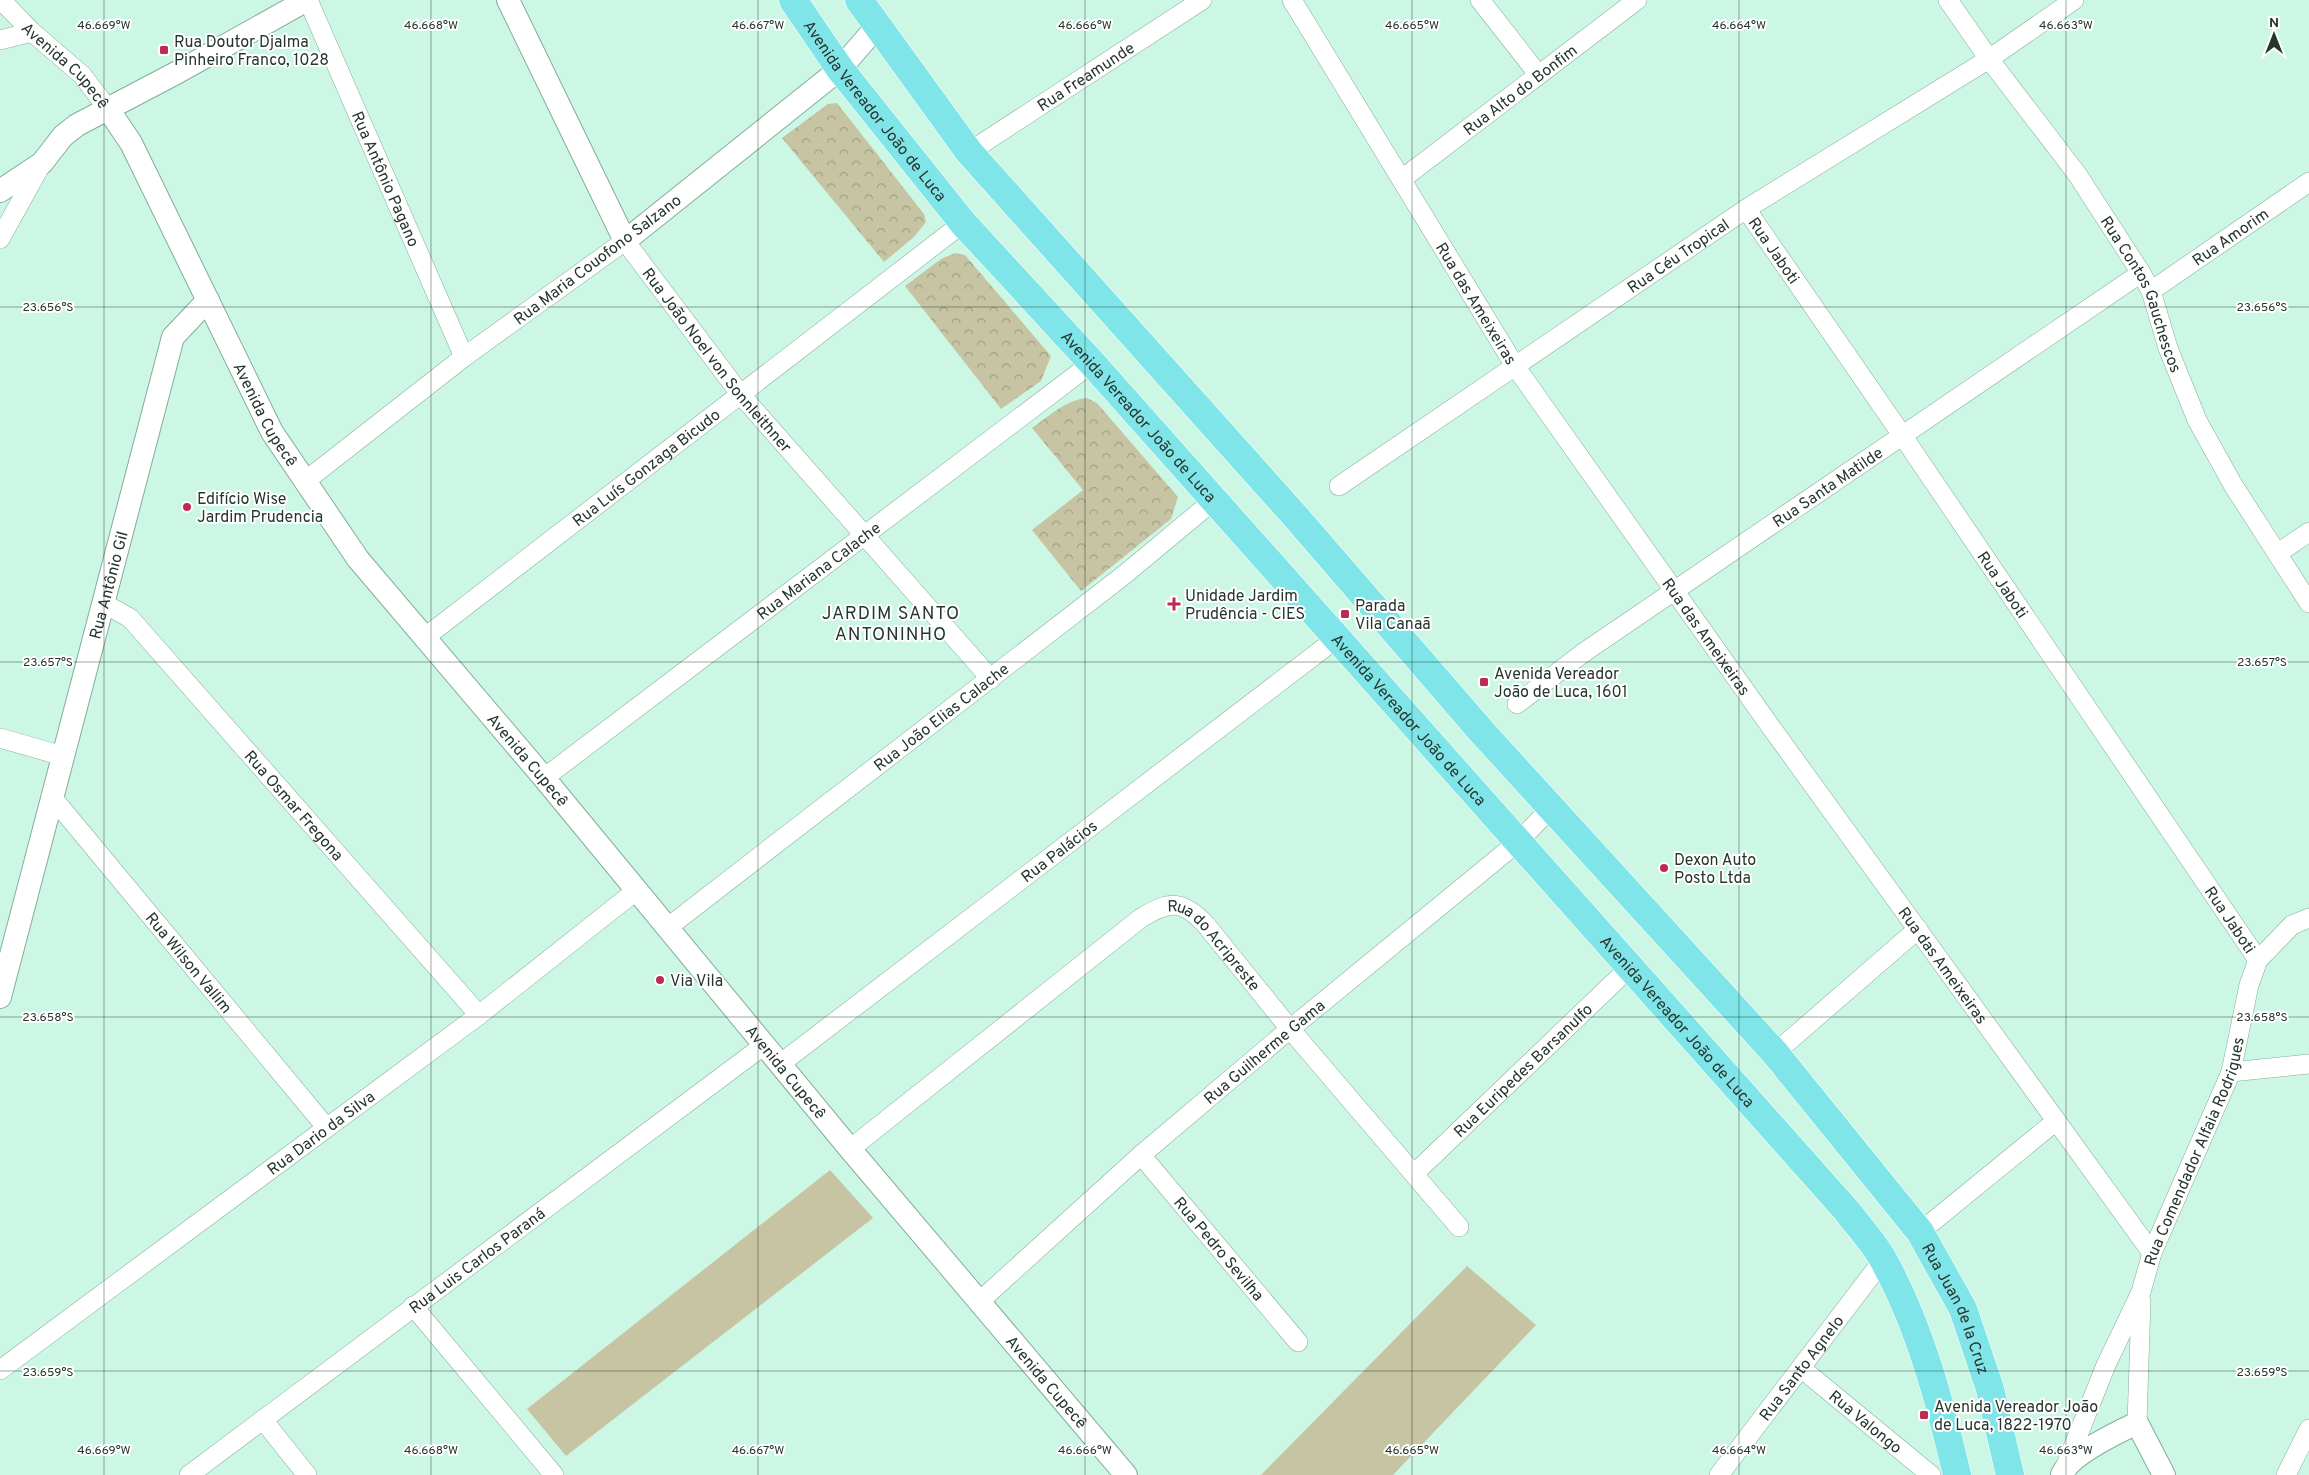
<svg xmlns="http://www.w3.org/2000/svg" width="2309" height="1475" font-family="Overpass,sans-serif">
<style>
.grass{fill:#c6c4a3}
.forest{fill:url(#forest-crowns)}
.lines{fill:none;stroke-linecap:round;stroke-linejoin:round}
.minor-casing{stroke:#84ac9b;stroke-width:20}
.tertiary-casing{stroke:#84ac9b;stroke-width:24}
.primary-casing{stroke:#fff;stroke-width:29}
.minor{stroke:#fff;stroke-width:19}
.tertiary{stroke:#fff;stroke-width:22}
.primary{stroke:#80e5e8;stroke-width:28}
.ticks{fill:none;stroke:#26362f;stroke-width:1;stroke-opacity:0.45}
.poi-dot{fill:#bb2b52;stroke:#fff;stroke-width:2}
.labels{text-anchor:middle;stroke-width:4;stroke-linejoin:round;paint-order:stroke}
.poi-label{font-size:16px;fill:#26362f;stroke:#fff;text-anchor:start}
.street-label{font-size:16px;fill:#26362f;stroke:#fff}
.neighbourhood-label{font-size:18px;letter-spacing:1px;fill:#26362f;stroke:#fff}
.ticks-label{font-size:12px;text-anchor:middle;fill:#26362f;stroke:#fff;stroke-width:4;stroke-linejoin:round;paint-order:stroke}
</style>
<defs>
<pattern id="forest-crowns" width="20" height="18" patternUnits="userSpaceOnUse" patternTransform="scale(1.25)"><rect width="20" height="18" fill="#c6c4a3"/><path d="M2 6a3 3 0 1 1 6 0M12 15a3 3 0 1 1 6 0" fill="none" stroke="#a1a085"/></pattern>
</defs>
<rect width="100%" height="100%" fill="#cdf7e5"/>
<path class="grass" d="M 830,1170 L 873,1218 L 566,1456 L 527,1409 Z
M 1467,1266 L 1536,1325 L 1393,1475 L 1261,1475 Z"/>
<path class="forest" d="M 837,103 L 924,214 L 926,222 L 914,237 L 884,262 L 782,138 L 828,104 Z
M 955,253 L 965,255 L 1051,356 L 1041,381 L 1001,409 L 905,286 L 941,259 Z
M 1087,398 L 1097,403 L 1178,497 L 1171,519 L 1081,591 L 1032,530 L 1083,490 L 1032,428 C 1049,416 1066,400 1087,398 Z"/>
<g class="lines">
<g class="minor-casing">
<g id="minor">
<path id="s1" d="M 1,0 L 32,32 L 82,75 L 108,109"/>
<path id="s2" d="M 308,0 L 464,357"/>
<path id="s3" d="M 1292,0 L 1515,366 L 1773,730 L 2152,1253"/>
<path d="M 1480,0 L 1538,74"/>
<path id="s4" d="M 1948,0 L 1989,59 L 2077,174 L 2141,273 L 2151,291 L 2168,348 L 2197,420 L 2233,485 L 2309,603"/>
<path d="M 0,40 L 32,32"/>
<path id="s5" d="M 969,152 L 1202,0"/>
<path id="s6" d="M 1402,179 L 1637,0"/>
<path id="s7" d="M 1746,209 L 1902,435 L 2258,960"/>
<path d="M 0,239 L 42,163"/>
<path id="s8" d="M 2151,291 L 2309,182"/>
<path id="s9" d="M 304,482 L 464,357 L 625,241 L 741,395 L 991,679"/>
<path id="s10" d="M 1339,486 L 1746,209 L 1989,59 L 2074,0"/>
<path d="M 2278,553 L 2309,532"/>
<path id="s11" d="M 103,603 L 130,618 L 479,1015"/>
<path id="s12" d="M 424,638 L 963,223"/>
<path id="s13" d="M 1517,704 L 1583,653 L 2141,273"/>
<path d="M 0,738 L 63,756"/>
<path id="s14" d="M 544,778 L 1092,363"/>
<path id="s15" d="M 52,797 L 326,1127"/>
<path id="s16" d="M 667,928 L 1124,575 L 1213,501"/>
<path d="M 1775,1053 L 1918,929"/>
<path id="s17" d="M 780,1064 L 1337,638"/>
<path d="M 2231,1072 L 2309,1064"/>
<path id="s18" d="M 850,1149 L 1141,918 C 1170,900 1183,900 1206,925 L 1290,1029 L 1459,1227"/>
<path id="s19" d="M 1141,1155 L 1298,1342"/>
<path id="s20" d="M 1415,1173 L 1630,967"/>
<path d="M 1920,1232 L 2056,1121"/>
<path id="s21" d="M 980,1301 L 1141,1155 L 1290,1029 L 1518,842 L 1551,808"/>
<path d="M 413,1306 L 554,1475"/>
<path id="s22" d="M 1801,1368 L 1931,1475"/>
<path id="s23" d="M 0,1370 L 479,1015 L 637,890"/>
<path d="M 263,1420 L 307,1475"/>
<path d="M 2137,1423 L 2141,1301"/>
<path id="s24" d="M 2064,1470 L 2106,1365 L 2141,1292 L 2152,1253 L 2231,1072 L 2249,985 L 2258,960 L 2292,925 L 2309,918"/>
<path id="s25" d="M 189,1475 L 763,1046"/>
<path id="s26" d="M 1719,1475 L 1883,1260"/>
<path d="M 2286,1475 L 2309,1429"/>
</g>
</g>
<g class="tertiary-casing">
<g id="tertiary">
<path d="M 508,0 L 625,241 L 840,69 L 878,25"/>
<path id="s27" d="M 108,109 L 131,143 L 272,432 L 358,559 L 544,778 L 850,1149 L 1126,1475"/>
<path d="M 0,191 L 42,163 L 63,136 L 77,125 L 178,72 L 307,0"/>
<path id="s28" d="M 0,997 L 173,337 L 208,300"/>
<path d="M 2062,1475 C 2069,1455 2118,1432 2137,1423 L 2164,1475"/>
</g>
</g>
<g class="primary-casing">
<g id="primary">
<path id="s29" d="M 793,0 L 840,69 L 963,223 L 1092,363 L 1847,1211 C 1859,1227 1874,1243 1884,1261 C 1920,1327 1940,1402 1957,1475"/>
<path id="s30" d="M 859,0 L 969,152 L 1295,516 L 1482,732 L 1775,1053 L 1920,1232 L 1963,1309 L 1990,1389 L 2010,1475"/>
</g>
</g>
<use href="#minor" class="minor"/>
<use href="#tertiary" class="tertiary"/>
<use href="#primary" class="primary"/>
</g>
<path class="ticks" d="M 104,0 L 104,1475M 431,0 L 431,1475M 758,0 L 758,1475M 1085,0 L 1085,1475M 1412,0 L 1412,1475M 1739,0 L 1739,1475M 2066,0 L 2066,1475M 0,307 L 2309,307M 0,662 L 2309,662M 0,1017 L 2309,1017M 0,1371 L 2309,1371"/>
<g class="poi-dot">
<rect x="159" y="45" width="10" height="10" rx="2.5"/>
<circle cx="187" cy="507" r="5"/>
<path d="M1171.5 596.5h5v5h5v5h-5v5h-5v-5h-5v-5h5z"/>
<rect x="1340" y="609" width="10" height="10" rx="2.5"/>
<rect x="1479" y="677" width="10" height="10" rx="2.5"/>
<circle cx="1664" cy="868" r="5"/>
<circle cx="660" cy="980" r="5"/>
<rect x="1919" y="1410" width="10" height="10" rx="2.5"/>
</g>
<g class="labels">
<g class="poi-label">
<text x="174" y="47">Rua Doutor Djalma<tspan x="174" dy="18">Pinheiro Franco, 1028</tspan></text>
<text x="197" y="504">Edifício Wise<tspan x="197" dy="18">Jardim Prudencia</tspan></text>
<text x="1185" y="601">Unidade Jardim<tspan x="1185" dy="18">Prudência - CIES</tspan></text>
<text x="1355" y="611">Parada<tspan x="1355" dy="18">Vila Canaã</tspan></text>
<text x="1494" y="679">Avenida Vereador<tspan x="1494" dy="18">João de Luca, 1601</tspan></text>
<text x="1674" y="865">Dexon Auto<tspan x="1674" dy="18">Posto Ltda</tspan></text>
<text x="670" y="986">Via Vila</text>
<text x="1934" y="1412">Avenida Vereador João<tspan x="1934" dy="18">de Luca, 1822-1970</tspan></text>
</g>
<g class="street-label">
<text dy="6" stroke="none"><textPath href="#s1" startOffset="92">Avenida Cupecê</textPath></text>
<text dy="6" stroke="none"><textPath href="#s5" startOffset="139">Rua Freamunde</textPath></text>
<text dy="6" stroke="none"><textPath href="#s6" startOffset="148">Rua Alto do Bonfim</textPath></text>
<text dy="6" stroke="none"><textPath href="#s29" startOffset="138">Avenida Vereador João de Luca</textPath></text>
<text dy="6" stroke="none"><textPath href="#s2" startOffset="195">Rua Antônio Pagano</textPath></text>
<text dy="6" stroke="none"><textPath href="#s8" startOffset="96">Rua Amorim</textPath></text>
<text dy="6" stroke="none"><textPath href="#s7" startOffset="50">Rua Jaboti</textPath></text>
<text dy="6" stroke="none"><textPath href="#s10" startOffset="410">Rua Céu Tropical</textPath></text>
<text transform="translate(597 259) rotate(-37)" y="6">Rua Maria Couofono Salzano</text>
<text dy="6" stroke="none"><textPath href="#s4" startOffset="354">Rua Contos Gauchescos</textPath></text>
<text dy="6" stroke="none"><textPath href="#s3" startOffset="355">Rua das Ameixeiras</textPath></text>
<text dy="6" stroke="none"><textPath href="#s9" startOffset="552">Rua João Noel von Sonnleithner</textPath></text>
<text dy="6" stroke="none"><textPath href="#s27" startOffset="344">Avenida Cupecê</textPath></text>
<text dy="6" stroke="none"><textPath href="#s29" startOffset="542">Avenida Vereador João de Luca</textPath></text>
<text dy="6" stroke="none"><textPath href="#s12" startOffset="280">Rua Luís Gonzaga Bicudo</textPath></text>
<text dy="6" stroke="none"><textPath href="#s13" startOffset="379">Rua Santa Matilde</textPath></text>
<text dy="6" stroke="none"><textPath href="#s14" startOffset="344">Rua Mariana Calache</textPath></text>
<text dy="6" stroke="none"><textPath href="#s7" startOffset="455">Rua Jaboti</textPath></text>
<text dy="6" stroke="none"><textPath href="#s28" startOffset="426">Rua Antônio Gil</textPath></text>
<text dy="6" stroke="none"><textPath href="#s3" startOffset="760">Rua das Ameixeiras</textPath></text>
<text dy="6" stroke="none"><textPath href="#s16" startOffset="346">Rua João Elias Calache</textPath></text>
<text dy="6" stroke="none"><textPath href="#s29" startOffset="948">Avenida Vereador João de Luca</textPath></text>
<text dy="6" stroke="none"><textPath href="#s27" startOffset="779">Avenida Cupecê</textPath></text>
<text dy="6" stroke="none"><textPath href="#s11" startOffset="280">Rua Osmar Fregona</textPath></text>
<text dy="6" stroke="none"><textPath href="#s17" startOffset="351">Rua Palácios</textPath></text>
<text dy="6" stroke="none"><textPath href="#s7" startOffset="860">Rua Jaboti</textPath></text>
<text dy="6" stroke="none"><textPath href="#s18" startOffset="464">Rua do Acripreste</textPath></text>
<text dy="6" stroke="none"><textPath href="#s15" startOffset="215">Rua Wilson Vallim</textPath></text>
<text dy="6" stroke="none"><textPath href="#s3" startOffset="1165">Rua das Ameixeiras</textPath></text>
<text dy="6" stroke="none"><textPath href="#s29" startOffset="1352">Avenida Vereador João de Luca</textPath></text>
<text dy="6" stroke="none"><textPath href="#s21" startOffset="378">Rua Guilherme Gama</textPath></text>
<text dy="6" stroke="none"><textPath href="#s20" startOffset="149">Rua Euripedes Barsanulfo</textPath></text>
<text dy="6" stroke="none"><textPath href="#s27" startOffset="1184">Avenida Cupecê</textPath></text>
<text dy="6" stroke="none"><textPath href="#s23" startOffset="399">Rua Dario da Silva</textPath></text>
<text dy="6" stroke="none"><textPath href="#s24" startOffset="345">Rua Comendador Alfaia Rodrigues</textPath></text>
<text dy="6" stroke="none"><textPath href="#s19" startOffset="122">Rua Pedro Sevilha</textPath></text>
<text dy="6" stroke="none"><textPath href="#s25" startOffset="359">Rua Luis Carlos Paraná</textPath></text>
<text dy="6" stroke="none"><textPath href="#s30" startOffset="1712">Rua Juan de la Cruz</textPath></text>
<text dy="6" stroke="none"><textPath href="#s26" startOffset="135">Rua Santo Agnelo</textPath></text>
<text dy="6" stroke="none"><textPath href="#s27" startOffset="1589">Avenida Cupecê</textPath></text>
<text dy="6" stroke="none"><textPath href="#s22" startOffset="84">Rua Valongo</textPath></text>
</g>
<g class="neighbourhood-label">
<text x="891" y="619">JARDIM SANTO<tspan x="891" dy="21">ANTONINHO</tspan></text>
</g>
</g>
<g class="ticks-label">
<text x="104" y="29">46.669°W</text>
<text x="431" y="29">46.668°W</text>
<text x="758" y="29">46.667°W</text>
<text x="1085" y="29">46.666°W</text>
<text x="1412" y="29">46.665°W</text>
<text x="1739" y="29">46.664°W</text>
<text x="2066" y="29">46.663°W</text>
<text x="48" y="311">23.656°S</text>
<text x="2262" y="311">23.656°S</text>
<text x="48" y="666">23.657°S</text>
<text x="2262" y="666">23.657°S</text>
<text x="48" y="1021">23.658°S</text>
<text x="2262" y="1021">23.658°S</text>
<text x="48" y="1376">23.659°S</text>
<text x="2262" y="1376">23.659°S</text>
<text x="104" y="1454">46.669°W</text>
<text x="431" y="1454">46.668°W</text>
<text x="758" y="1454">46.667°W</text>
<text x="1085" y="1454">46.666°W</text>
<text x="1412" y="1454">46.665°W</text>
<text x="1739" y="1454">46.664°W</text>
<text x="2066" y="1454">46.663°W</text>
</g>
<g transform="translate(2274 35)" stroke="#ffffff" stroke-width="4" paint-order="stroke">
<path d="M0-4L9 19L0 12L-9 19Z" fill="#26362f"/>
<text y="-8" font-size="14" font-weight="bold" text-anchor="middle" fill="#26362f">N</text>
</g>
</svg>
